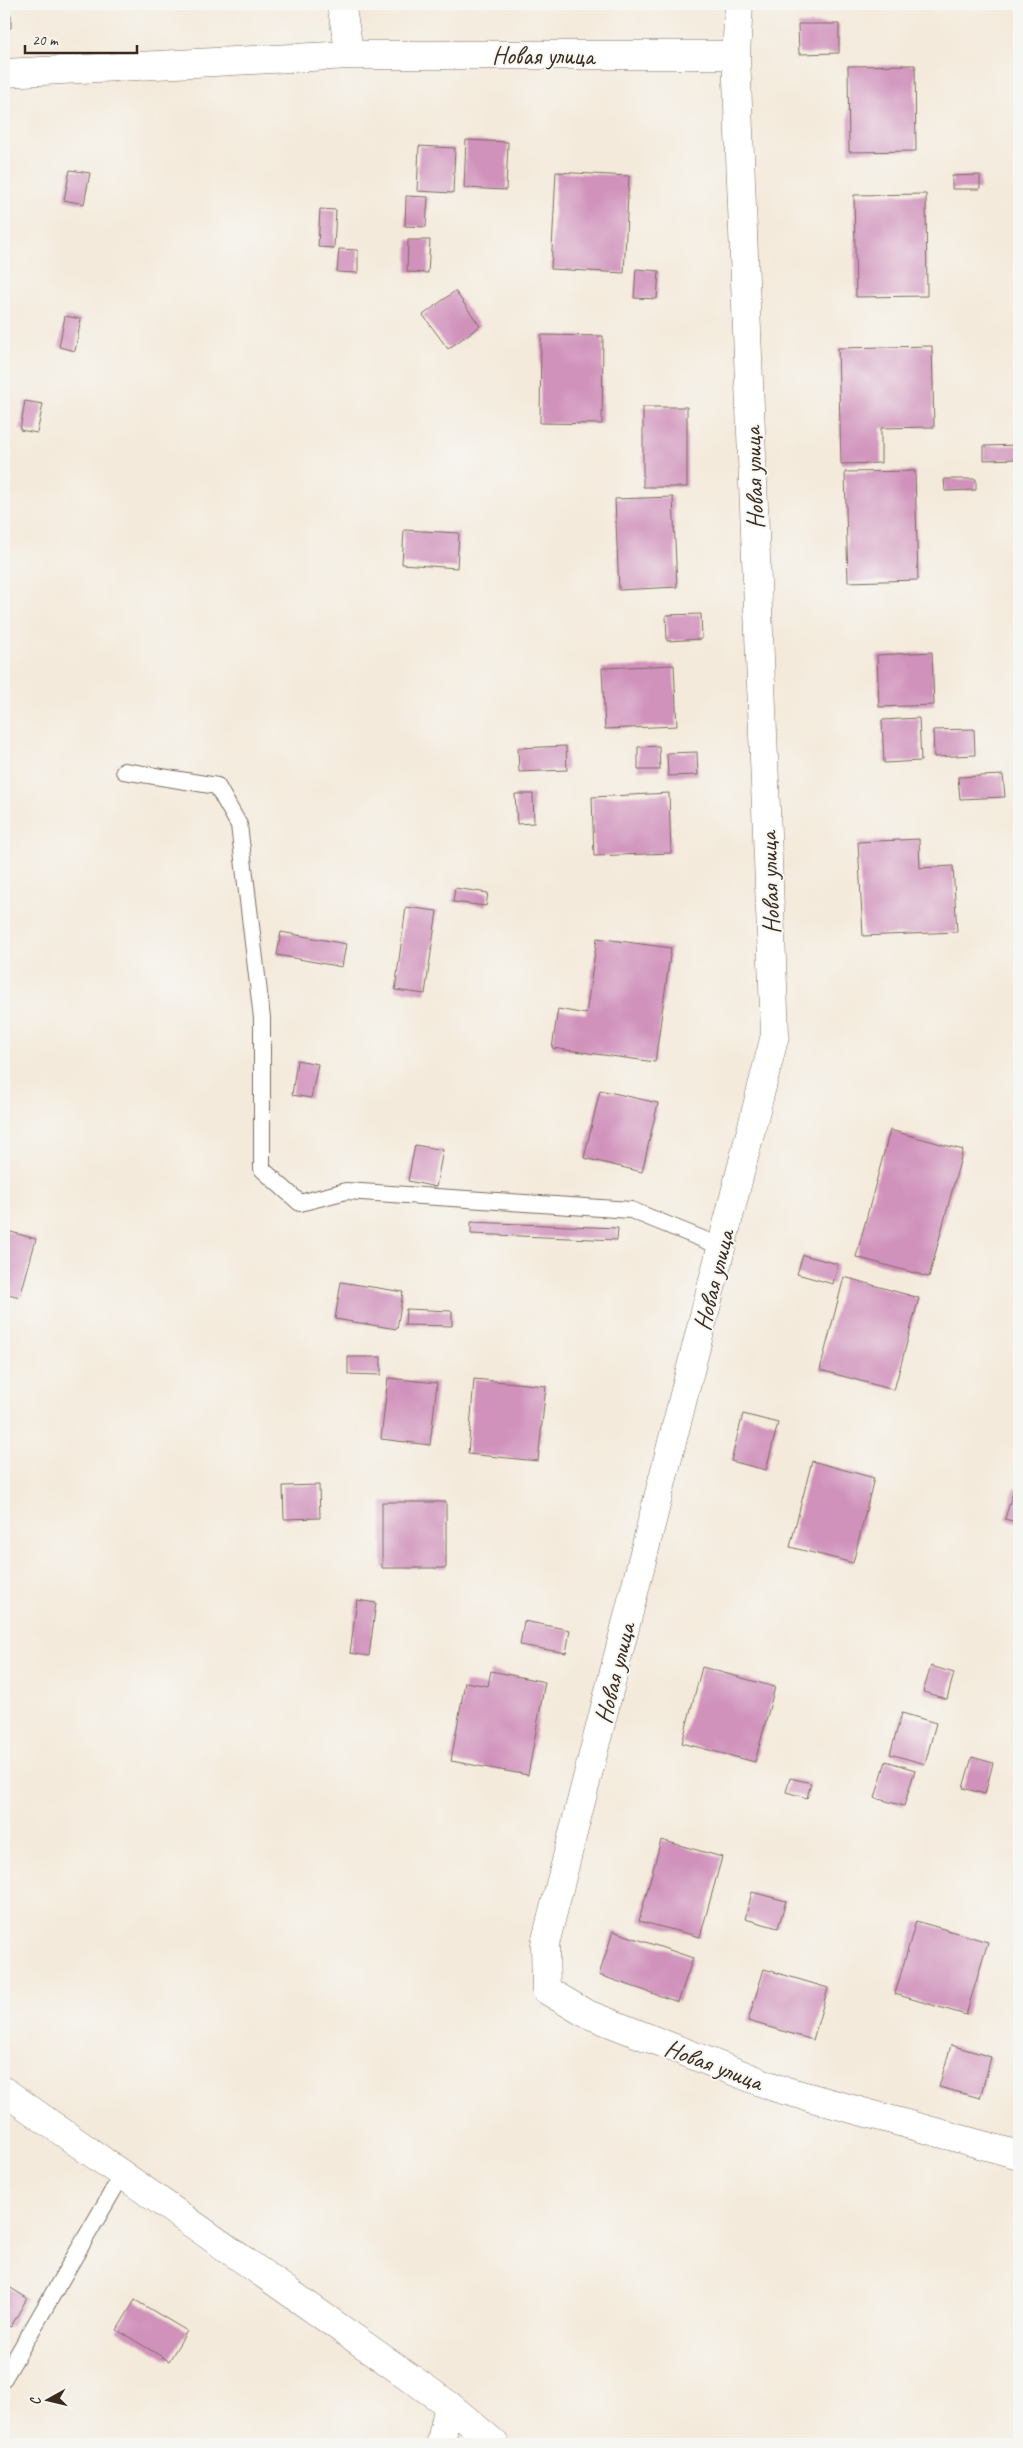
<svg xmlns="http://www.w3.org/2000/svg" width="1023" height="2448" font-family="Caveat,sans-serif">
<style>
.building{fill:#d091bb}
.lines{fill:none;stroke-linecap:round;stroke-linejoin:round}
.service-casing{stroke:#7c6d60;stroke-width:18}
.minor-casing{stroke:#7c6d60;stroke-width:29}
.service{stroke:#fff;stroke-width:16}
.minor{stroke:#fff;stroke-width:28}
.labels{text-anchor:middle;stroke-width:4;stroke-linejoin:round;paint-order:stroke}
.street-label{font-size:25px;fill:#3b2a1e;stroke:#f6f6f2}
</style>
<rect width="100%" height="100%" fill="#f6f6f2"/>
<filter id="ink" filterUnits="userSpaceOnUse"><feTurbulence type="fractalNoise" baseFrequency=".02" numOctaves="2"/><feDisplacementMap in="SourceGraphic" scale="10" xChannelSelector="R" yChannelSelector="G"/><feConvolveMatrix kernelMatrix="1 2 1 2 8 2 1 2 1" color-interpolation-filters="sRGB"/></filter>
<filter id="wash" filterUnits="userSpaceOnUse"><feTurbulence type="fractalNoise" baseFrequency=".0096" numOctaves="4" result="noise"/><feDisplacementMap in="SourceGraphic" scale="20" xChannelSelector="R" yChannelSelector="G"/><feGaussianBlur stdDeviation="1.12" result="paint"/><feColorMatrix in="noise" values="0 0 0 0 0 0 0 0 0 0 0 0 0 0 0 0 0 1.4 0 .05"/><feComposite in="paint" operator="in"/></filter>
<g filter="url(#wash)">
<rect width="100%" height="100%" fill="#f4eadb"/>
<g id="blocks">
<path class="building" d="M 868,4 L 940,4 L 940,6 L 868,6 Z
M 4,15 L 11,15 L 11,28 L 4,28 Z
M 798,24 L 839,24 L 839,53 L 799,54 Z
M 915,65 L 916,151 L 849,152 L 848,66 Z
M 466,140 L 508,142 L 506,190 L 464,188 Z
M 419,146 L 455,148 L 453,193 L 417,191 Z
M 70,170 L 90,173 L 84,204 L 64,200 Z
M 556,172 L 629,176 L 624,273 L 551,269 Z
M 980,175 L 980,189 L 952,189 L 952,176 Z
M 926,194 L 927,296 L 856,297 L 854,195 Z
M 406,196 L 428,197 L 426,227 L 405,226 Z
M 320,209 L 336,210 L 334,248 L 318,247 Z
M 408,240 L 430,240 L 428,273 L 407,272 Z
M 339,249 L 358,250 L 358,273 L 337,272 Z
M 636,269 L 659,271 L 657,299 L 634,298 Z
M 455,291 L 480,326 L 448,349 L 423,315 Z
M 65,316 L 81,319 L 75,351 L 59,347 Z
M 541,335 L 603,336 L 602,424 L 540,423 Z
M 932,346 L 934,427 L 881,428 L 881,463 L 841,464 L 838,348 Z
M 25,401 L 43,404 L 37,433 L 20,430 Z
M 643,407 L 687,407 L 687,487 L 643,487 Z
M 1019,445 L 1019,459 L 984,460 L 984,446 Z
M 915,471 L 918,580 L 848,582 L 845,472 Z
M 944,479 L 976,479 L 976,490 L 945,491 Z
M 673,497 L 677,587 L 619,590 L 615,499 Z
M 404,530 L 459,533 L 457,568 L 402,564 Z
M 701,614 L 702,639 L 667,641 L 666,615 Z
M 932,652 L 934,705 L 879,707 L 877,655 Z
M 674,665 L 677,726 L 605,729 L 602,668 Z
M 919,718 L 921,761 L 884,763 L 882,720 Z
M 974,729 L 975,755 L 934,757 L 933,730 Z
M 566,746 L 567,770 L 519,772 L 518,748 Z
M 659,746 L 660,770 L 638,770 L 638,747 Z
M 697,752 L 698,775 L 668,776 L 667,753 Z
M 1003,775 L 1005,797 L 960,799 L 958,777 Z
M 669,793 L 671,853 L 594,856 L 592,797 Z
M 515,794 L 533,794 L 534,823 L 517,824 Z
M 919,839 L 920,868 L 953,866 L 957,932 L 863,936 L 858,842 Z
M 455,888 L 488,893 L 486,906 L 453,902 Z
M 406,907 L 437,911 L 425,994 L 395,990 Z
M 281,932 L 346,944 L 342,967 L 277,955 Z
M 597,938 L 671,948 L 655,1062 L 552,1048 L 558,1009 L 586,1014 Z
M 297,1060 L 318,1064 L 311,1098 L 292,1095 Z
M 600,1090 L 658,1103 L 642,1172 L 584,1158 Z
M 890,1130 L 963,1150 L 929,1277 L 856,1257 Z
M 415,1145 L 443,1150 L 436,1187 L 408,1181 Z
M 471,1222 L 618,1228 L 617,1240 L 471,1234 Z
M 4,1230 L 36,1239 L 20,1297 L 4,1293 Z
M 803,1255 L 838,1264 L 833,1284 L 797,1274 Z
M 844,1277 L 919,1298 L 894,1390 L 820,1370 Z
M 341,1282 L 403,1292 L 397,1329 L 335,1319 Z
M 406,1309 L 452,1311 L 452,1326 L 405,1325 Z
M 348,1357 L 381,1357 L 381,1375 L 348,1374 Z
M 388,1378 L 437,1383 L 430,1445 L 381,1439 Z
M 474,1379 L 546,1386 L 538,1461 L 468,1454 Z
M 743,1414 L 778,1423 L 766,1470 L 731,1461 Z
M 812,1461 L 874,1478 L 853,1563 L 790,1547 Z
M 319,1485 L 320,1518 L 284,1519 L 283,1486 Z
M 1014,1488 L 1019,1490 L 1019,1523 L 1005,1519 Z
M 382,1502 L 446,1502 L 446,1568 L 382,1568 Z
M 357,1600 L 376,1603 L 369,1656 L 350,1653 Z
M 524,1621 L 570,1630 L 566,1653 L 520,1645 Z
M 931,1666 L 954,1673 L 947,1699 L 923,1692 Z
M 702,1667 L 775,1687 L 755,1762 L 682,1743 Z
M 491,1671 L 545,1682 L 528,1775 L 451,1761 L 465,1682 L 488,1686 Z
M 902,1713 L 936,1723 L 925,1764 L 890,1754 Z
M 972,1757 L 993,1763 L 985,1794 L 963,1788 Z
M 886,1761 L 915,1770 L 904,1806 L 875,1798 Z
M 790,1778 L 811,1783 L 807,1798 L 786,1792 Z
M 661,1840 L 722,1857 L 700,1937 L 639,1921 Z
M 752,1892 L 786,1901 L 778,1928 L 745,1919 Z
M 916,1921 L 988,1942 L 966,2015 L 895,1994 Z
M 613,1931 L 693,1958 L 678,2002 L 599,1975 Z
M 764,1969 L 828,1988 L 813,2040 L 748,2021 Z
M 951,2045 L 991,2057 L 980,2098 L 939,2087 Z
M 9,2287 L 27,2298 L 11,2327 L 4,2324 L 4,2297 Z
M 135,2300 L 187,2331 L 169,2361 L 117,2330 Z"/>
</g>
</g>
<g filter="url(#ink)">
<use href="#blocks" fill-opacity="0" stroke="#7c6d60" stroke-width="1"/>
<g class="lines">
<g class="service-casing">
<path id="service" d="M 124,771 L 217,786 L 239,825 L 262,1018 L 262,1169 L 300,1203 L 346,1191 L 631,1210 L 722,1247
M 4,2378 L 122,2175"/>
</g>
<g class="minor-casing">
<path id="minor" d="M 350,55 L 736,55 L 775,1035 L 545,1944 L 546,1990 L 585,2013 L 776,2088 L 1019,2155
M 736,55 L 739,4
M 4,73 L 350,55 L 341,4
M 4,2091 L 449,2405 L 495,2444
M 443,2444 L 441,2441 L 449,2405"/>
</g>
<use href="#service" class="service"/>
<use href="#minor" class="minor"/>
</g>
</g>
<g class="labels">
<g class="street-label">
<text x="543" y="64">Новая улица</text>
<text transform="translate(753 478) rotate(-92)" y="9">Новая улица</text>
<text transform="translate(769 883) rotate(-92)" y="9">Новая улица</text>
<text transform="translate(713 1280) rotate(-76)" y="9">Новая улица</text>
<text transform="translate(614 1673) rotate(-76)" y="9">Новая улица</text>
<text transform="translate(714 2064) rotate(21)" y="9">Новая улица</text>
</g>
</g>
<rect width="1023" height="2448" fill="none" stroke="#f6f6f2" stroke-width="20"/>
<g transform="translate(48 2400) rotate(262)" stroke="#f6f6f2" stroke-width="4" paint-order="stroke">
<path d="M0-4L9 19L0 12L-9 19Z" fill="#3b2a1e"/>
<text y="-8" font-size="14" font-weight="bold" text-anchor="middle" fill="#3b2a1e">С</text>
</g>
<path d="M25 45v8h112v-8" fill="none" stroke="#3b2a1e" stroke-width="2.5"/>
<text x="32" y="45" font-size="15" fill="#3b2a1e" stroke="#f6f6f2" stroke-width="4" paint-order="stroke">20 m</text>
</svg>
